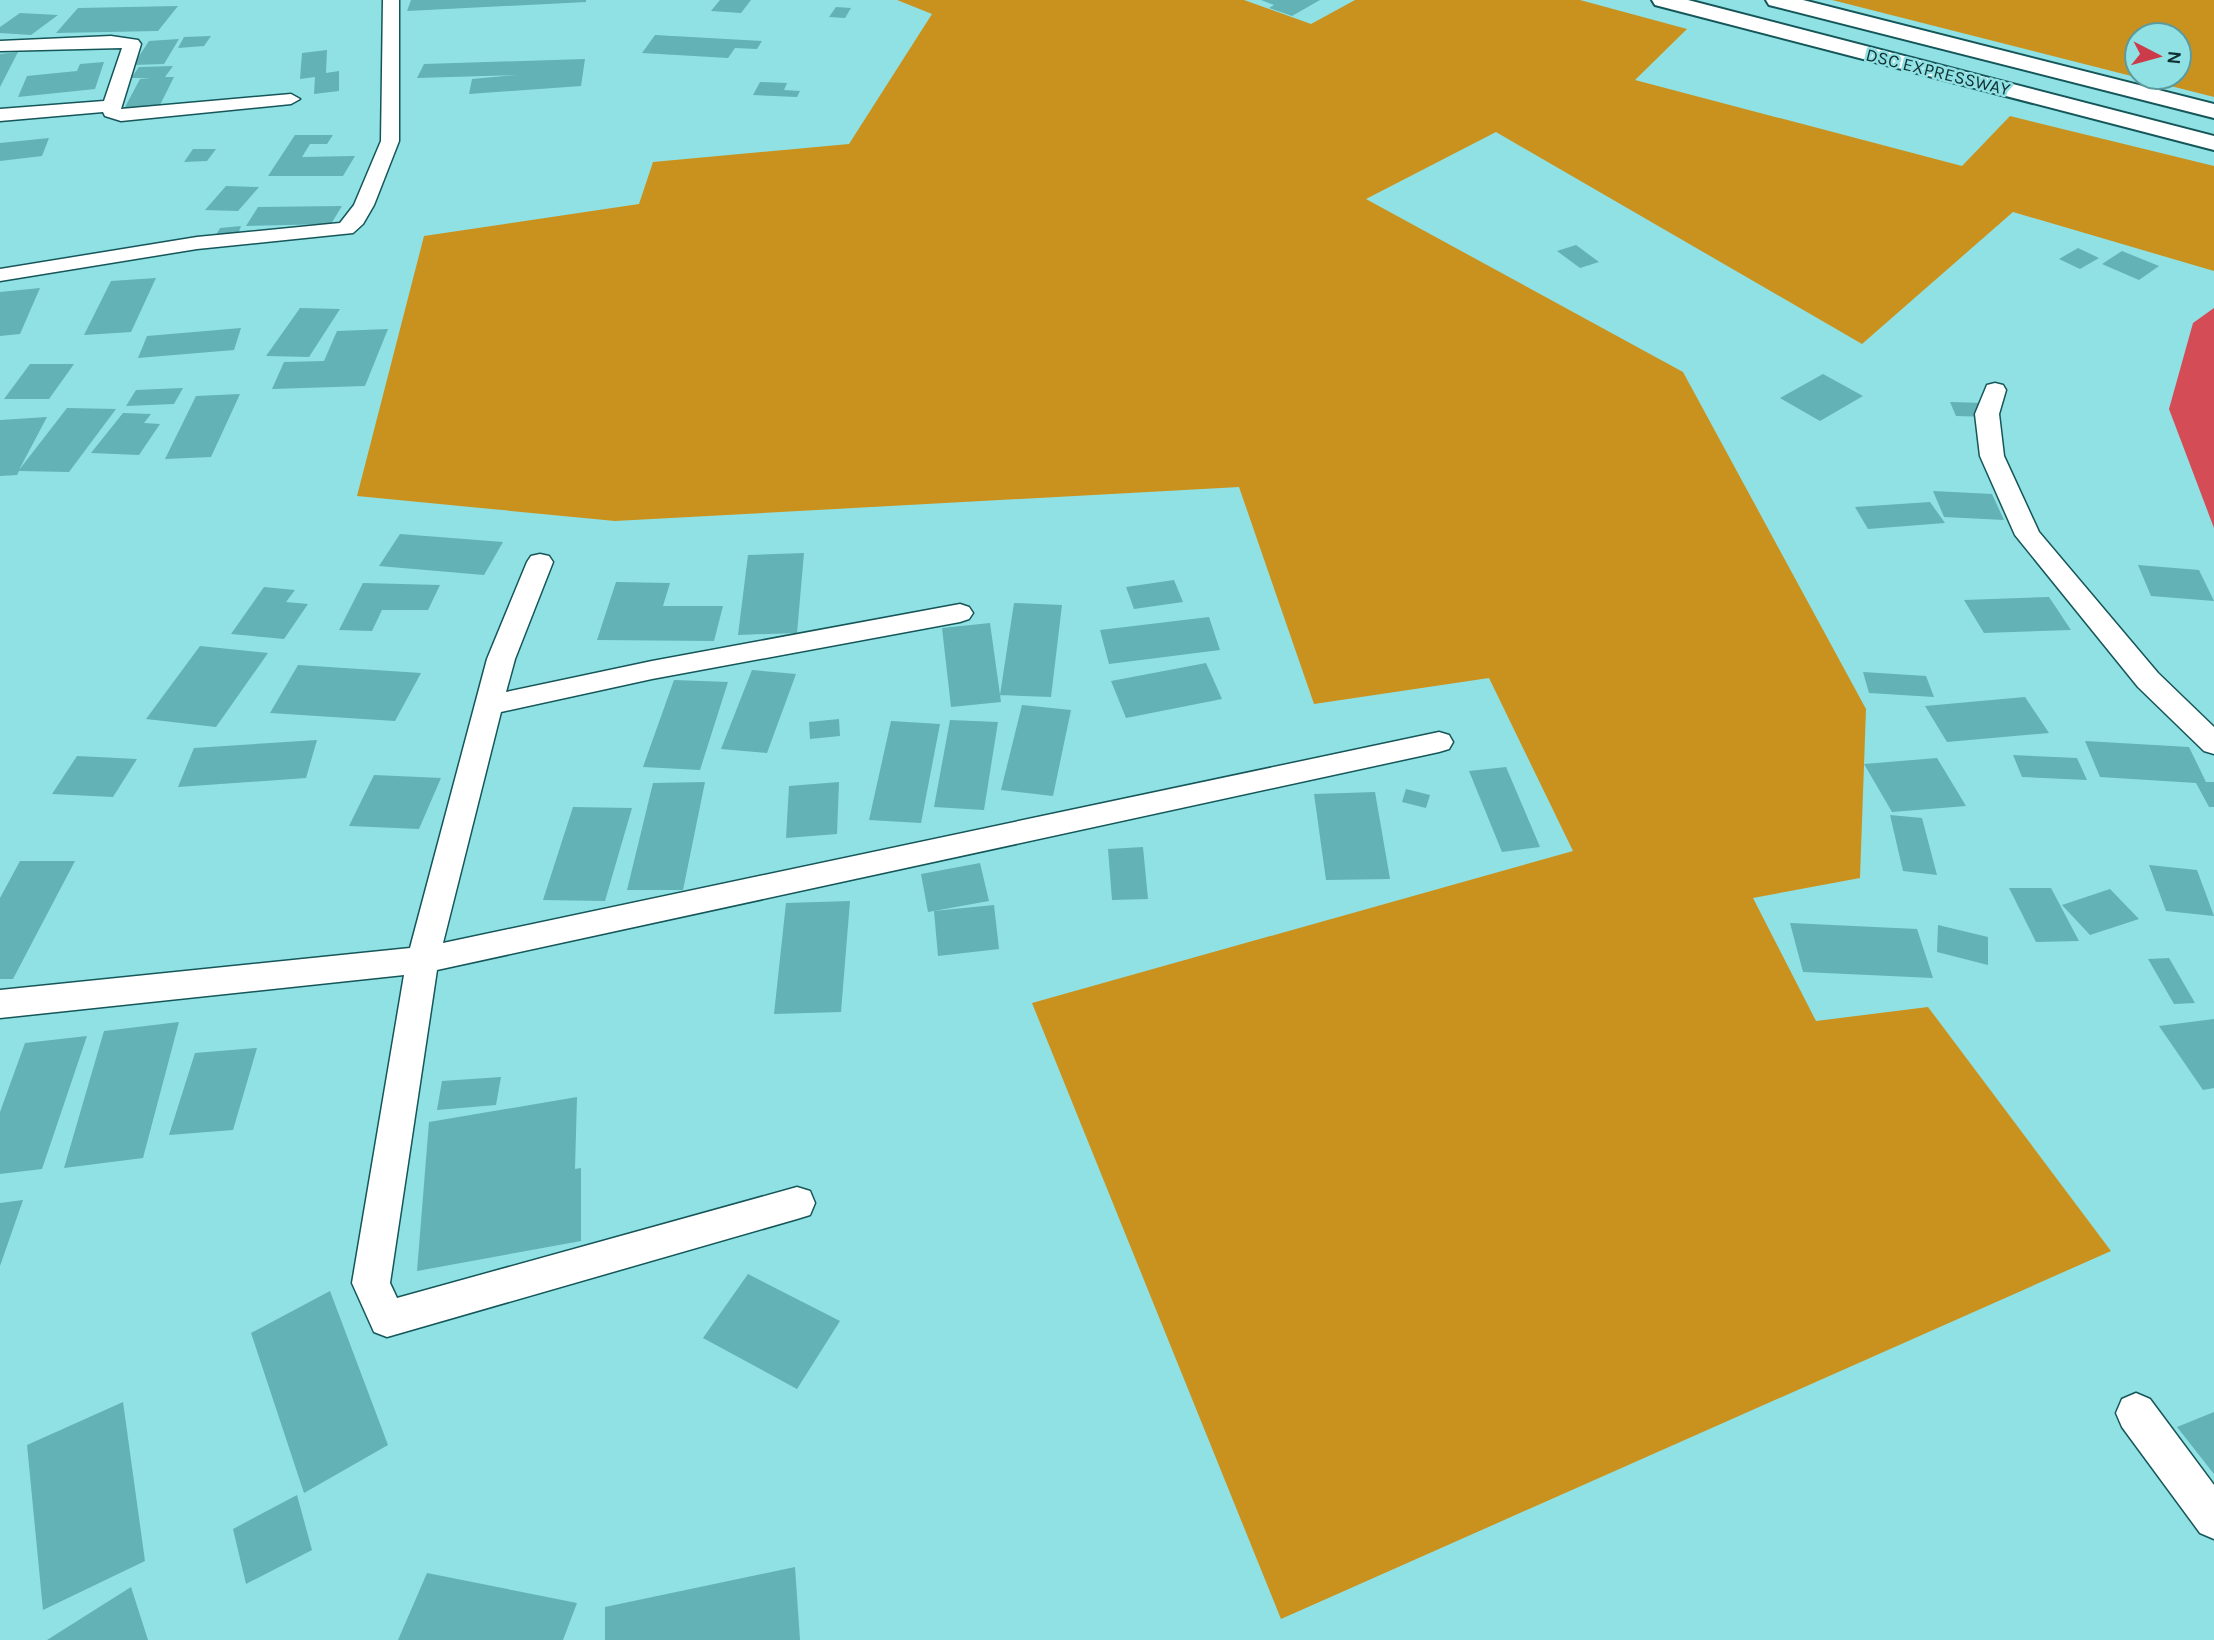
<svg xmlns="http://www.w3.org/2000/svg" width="2214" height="1640" font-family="Karla,sans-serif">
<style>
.forest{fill:#c9921f;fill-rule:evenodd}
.water{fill:#d34c56}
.building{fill:#62b2b6}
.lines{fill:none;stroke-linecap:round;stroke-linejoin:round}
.street-casing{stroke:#155659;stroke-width:3}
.primary-casing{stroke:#155659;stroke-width:4}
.street{fill:#fff;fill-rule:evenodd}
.primary{fill:#fff;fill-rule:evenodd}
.labels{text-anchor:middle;stroke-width:5;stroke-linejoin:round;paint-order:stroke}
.far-street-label{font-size:18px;fill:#0f3133;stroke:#90e1e4}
</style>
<rect width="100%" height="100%" fill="#90e1e4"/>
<path class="forest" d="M 897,0 L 1244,0 L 1311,24 L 1355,0 L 1580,0 L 1687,29 L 1635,80 L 1962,166 L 2010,116 L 2214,166 L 2214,271 L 2013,212 L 1862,344 L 1496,132 L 1366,199 L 1683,372 L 1866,709 L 1860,878 L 1753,898 L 1816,1021 L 1928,1007 L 2111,1251 L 1281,1619 L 1032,1003 L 1573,851 L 1489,678 L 1314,704 L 1239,487 L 615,521 L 357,496 L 424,236 L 639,204 L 653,162 L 849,144 L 932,14 Z
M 1832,0 L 2214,0 L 2214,97 ZM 2179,35 L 2179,77 L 2137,77 L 2137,35 Z"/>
<path class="water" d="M 2214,308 L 2214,528 L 2169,409 L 2193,323 Z"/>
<path class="building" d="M 411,0 L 586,0 L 586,2 L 407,11 Z
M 720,0 L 751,0 L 741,13 L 711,11 Z
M 1261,0 L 1320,0 L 1292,16 L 1269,8 L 1274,5 Z
M 178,6 L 158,31 L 56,33 L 78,8 Z
M 836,7 L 851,8 L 845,18 L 829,17 Z
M 20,13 L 58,15 L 31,35 L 0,33 L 0,27 Z
M 655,35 L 762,41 L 757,49 L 735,48 L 728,58 L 642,53 Z
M 211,36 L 204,46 L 178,48 L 184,37 Z
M 179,39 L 164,64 L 133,65 L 149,41 Z
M 327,50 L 326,73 L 339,71 L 339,91 L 314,94 L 315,77 L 300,79 L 302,53 Z
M 18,52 L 0,87 L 0,54 Z
M 585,59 L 581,86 L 469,94 L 472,79 L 517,75 L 417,78 L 424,64 Z
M 104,62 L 95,89 L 18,97 L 27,76 L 77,71 L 80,64 Z
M 173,66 L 165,77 L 174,77 L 159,107 L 124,109 L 140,79 L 150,78 L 131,78 L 139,67 Z
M 760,82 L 787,83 L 784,90 L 800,91 L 797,97 L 753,95 Z
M 295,135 L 333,135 L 327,144 L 310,144 L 302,157 L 355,156 L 343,176 L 268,176 Z
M 49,138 L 42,156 L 0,161 L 0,143 Z
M 193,149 L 216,149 L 207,161 L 184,162 Z
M 226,186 L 259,187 L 238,211 L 205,210 Z
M 342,206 L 331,224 L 246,226 L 258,207 Z
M 241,226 L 238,234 L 216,235 L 220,228 Z
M 1576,245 L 1599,262 L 1580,268 L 1557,251 Z
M 2078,248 L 2099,258 L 2080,269 L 2059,259 Z
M 2122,251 L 2159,266 L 2139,280 L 2102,264 Z
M 156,278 L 131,332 L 84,335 L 111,281 Z
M 40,288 L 20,334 L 0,336 L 0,292 Z
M 300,308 L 340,309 L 309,357 L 266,356 Z
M 241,328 L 234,350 L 138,358 L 147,336 Z
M 388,329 L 365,386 L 272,389 L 284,362 L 324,361 L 337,331 Z
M 30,364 L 74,364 L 49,399 L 4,399 Z
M 1823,374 L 1863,396 L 1820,421 L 1780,398 Z
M 183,388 L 174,404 L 126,406 L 136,390 Z
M 240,394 L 211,457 L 165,459 L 196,396 Z
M 1950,402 L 1984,403 L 1991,417 L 1956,416 Z
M 67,408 L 116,409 L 69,472 L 19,471 L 17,475 L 0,476 L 0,420 L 47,417 L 19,470 Z
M 123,413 L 151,414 L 144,423 L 160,424 L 139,455 L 91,453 Z
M 1933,491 L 1992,494 L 2004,520 L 1944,517 Z
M 1930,502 L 1945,523 L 1868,529 L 1855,507 Z
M 400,534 L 503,542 L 484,575 L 379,566 Z
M 804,553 L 797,633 L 738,635 L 748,555 Z
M 2138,565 L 2199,570 L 2214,601 L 2151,596 Z
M 1174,580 L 1183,602 L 1134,609 L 1126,587 Z
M 616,582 L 670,583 L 663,606 L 723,606 L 714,641 L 597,640 Z
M 363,583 L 440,585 L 428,610 L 382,610 L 372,631 L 339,630 Z
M 264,587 L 295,590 L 286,602 L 308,604 L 284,639 L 231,634 Z
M 2049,597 L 2071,630 L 1984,633 L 1964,600 Z
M 1014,603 L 1062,605 L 1051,697 L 1000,695 Z
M 1209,617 L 1220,650 L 1109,664 L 1100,630 Z
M 990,623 L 1001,702 L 951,707 L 942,628 Z
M 200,646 L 268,653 L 216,727 L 146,719 Z
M 1206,663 L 1222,699 L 1126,718 L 1111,681 Z
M 298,665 L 421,673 L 395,721 L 270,713 Z
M 752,670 L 796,674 L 767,753 L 721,749 Z
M 1863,672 L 1926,676 L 1934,697 L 1869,693 Z
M 674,680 L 728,682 L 700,770 L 643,767 Z
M 2025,697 L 2049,733 L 1947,742 L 1925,706 Z
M 1022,705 L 1071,710 L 1053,796 L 1001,790 Z
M 839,719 L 840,736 L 810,739 L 809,722 Z
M 950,720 L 998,722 L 984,810 L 934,807 Z
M 891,721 L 940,724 L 921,823 L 869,820 Z
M 317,740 L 306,778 L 178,787 L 194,748 Z
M 2085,741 L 2189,747 L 2206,782 L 2214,782 L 2214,807 L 2209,807 L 2196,783 L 2100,777 Z
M 2013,755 L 2077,758 L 2087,780 L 2022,777 Z
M 77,756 L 137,759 L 113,797 L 52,794 Z
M 1937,758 L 1966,806 L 1892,812 L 1864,764 Z
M 1506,767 L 1540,847 L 1502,852 L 1469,771 Z
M 374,775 L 441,778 L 419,829 L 349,826 Z
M 705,782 L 683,890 L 627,890 L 653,783 Z
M 839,782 L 837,834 L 786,838 L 789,786 Z
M 1406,789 L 1430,795 L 1426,808 L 1402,802 Z
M 1375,792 L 1390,879 L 1326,880 L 1314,794 Z
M 573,807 L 632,808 L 605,901 L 543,900 Z
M 1890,815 L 1922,818 L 1937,875 L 1903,871 Z
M 1143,847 L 1148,899 L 1112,900 L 1108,849 Z
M 20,861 L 75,861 L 13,979 L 0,979 L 0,898 Z
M 980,863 L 989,901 L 928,912 L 921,874 Z
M 2149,865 L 2197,870 L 2214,916 L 2166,911 Z
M 2009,888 L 2051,888 L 2079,941 L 2036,942 Z
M 2110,889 L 2139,919 L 2090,935 L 2062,905 Z
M 850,901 L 841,1012 L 774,1014 L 786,903 Z
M 994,905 L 999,949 L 938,956 L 934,911 Z
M 1790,923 L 1917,929 L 1933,978 L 1803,972 Z
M 1938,925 L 1988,937 L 1988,965 L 1937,952 Z
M 2169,958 L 2195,1003 L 2174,1004 L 2148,959 Z
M 2214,1019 L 2214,1088 L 2203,1090 L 2159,1026 Z
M 179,1022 L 143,1158 L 64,1168 L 104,1031 Z
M 87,1036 L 42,1169 L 0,1174 L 0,1112 L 25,1043 Z
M 257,1048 L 233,1130 L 169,1135 L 195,1053 Z
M 501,1077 L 496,1105 L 437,1110 L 442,1081 Z
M 577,1097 L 575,1169 L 581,1168 L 581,1241 L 417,1271 L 429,1122 Z
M 23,1200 L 0,1266 L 0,1203 Z
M 748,1274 L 840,1321 L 797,1389 L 703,1338 Z
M 330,1291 L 388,1445 L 304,1493 L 251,1333 Z
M 123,1402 L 145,1561 L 43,1610 L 27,1445 Z
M 2214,1412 L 2214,1474 L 2177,1427 Z
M 297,1495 L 312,1550 L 246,1584 L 233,1529 Z
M 795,1567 L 800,1640 L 605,1640 L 605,1607 Z
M 427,1573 L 577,1603 L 563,1640 L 398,1640 Z
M 131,1587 L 148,1640 L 47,1640 Z"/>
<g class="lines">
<g class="street-casing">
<path id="street" d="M 383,0 L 399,0 L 399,141 L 374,205 L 363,224 L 353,233 L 197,249 L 0,281 L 0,269 L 197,237 L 340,223 L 354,205 L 381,141 Z
M 111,36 L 138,40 L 141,44 L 121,109 L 291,94 L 300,99 L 291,104 L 121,121 L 105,116 L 103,112 L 0,121 L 0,109 L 104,101 L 122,48 L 0,51 L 0,41 Z
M 1995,383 L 2003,385 L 2006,390 L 1999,414 L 2004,456 L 2039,532 L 2158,673 L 2214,727 L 2214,754 L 2204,751 L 2138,687 L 2015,535 L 1980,456 L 1975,414 L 1987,385 Z
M 540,554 L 549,556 L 553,562 L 515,659 L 506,692 L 652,661 L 960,604 L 969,607 L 973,613 L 969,619 L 960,622 L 652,679 L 501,712 L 443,943 L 1439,732 L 1449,735 L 1453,742 L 1449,749 L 1439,752 L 437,970 L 390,1283 L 397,1298 L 797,1187 L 810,1191 L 815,1203 L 810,1215 L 797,1219 L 387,1337 L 374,1332 L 352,1283 L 404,975 L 0,1018 L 0,990 L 410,948 L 487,659 L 527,562 L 531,556 Z
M 2136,1393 L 2150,1399 L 2214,1485 L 2214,1539 L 2200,1533 L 2122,1427 L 2116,1413 L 2122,1399 Z"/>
</g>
<g class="primary-casing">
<path id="primary" d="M 1652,0 L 1688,0 L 2214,136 L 2214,150 L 1655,5 Z
M 1766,0 L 1803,0 L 2214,104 L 2214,118 L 1769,5 Z"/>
</g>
<use href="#street" class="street"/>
<use href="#primary" class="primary"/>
</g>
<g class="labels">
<g class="far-street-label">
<text transform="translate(1938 72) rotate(14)" y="6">DSC EXPRESSWAY</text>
</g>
</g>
<g transform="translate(2158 56) rotate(96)"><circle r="33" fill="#90e1e4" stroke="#5c9b9d" stroke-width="2"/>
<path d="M0-5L12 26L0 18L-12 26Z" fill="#cb3b49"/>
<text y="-10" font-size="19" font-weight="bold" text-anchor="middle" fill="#0f3133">N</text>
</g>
</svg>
